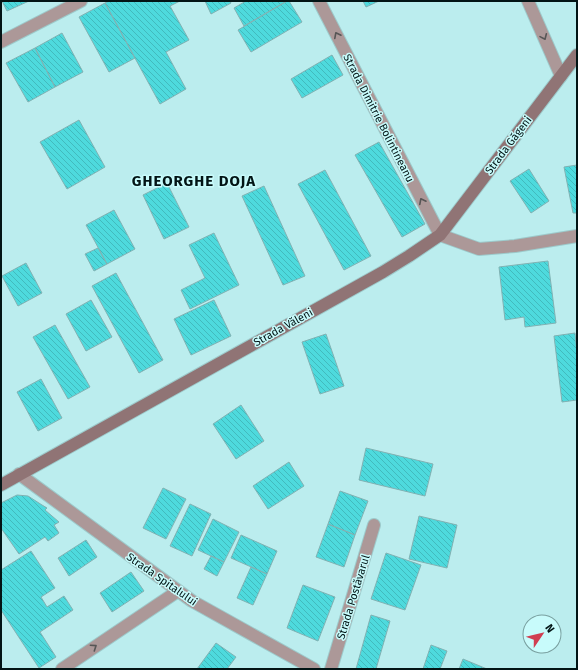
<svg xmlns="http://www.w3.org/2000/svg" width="578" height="670" font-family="'Fira Sans',sans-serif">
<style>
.building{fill:url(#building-back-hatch);stroke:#81b2b3}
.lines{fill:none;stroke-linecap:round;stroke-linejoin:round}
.street-casing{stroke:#9dcacb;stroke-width:14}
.secondary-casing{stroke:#9dcacb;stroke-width:14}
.street{stroke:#ac9898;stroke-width:12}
.secondary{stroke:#907475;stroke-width:12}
.oneway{stroke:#575656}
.labels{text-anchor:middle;stroke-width:3;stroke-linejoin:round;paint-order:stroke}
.street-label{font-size:11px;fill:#021415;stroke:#c8fbfb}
.district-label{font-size:15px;font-weight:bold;letter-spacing:1px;fill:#021415;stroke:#c8fbfb}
</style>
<defs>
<pattern id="building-back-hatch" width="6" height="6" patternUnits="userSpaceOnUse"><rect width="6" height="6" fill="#4edadd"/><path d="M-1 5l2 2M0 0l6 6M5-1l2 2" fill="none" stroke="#42babd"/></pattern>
</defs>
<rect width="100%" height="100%" fill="#bbedee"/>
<path class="building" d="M 2,1 L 29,1 L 7,11 Z
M 109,1 L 180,1 L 170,6 L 189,40 L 166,52 L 186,89 L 160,104 L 105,3 Z
M 205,1 L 230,1 L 231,3 L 211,14 Z
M 246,1 L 287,1 L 244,26 L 234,8 Z
M 287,1 L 289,1 L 302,22 L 251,52 L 238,30 Z
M 363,1 L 379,1 L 366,7 Z
M 105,3 L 135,58 L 109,72 L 79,17 Z
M 62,33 L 83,72 L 55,87 L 35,48 Z
M 35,48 L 55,87 L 28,102 L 6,63 Z
M 332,55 L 343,75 L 302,98 L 291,79 Z
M 79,120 L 105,167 L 67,189 L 40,142 Z
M 379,142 L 425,224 L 402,237 L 355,155 Z
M 577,165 L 577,213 L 573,213 L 564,167 Z
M 529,169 L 549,201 L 531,213 L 510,181 Z
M 325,170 L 371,256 L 344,270 L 298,184 Z
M 167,183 L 189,227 L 164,239 L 143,195 Z
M 264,186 L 305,276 L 283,285 L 242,196 Z
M 114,210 L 135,249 L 107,264 L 86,225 Z
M 214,233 L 239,285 L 190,309 L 181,290 L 205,278 L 189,245 Z
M 98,248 L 107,264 L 94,271 L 85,254 Z
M 548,261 L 556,323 L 525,327 L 524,317 L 505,320 L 499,267 Z
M 26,263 L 42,293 L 18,306 L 2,276 Z
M 116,273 L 163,360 L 139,373 L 92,286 Z
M 91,300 L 112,337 L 86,351 L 66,314 Z
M 214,300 L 231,336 L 191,355 L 174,319 Z
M 55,325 L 90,387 L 68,399 L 33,337 Z
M 575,333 L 577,353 L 577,400 L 562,402 L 554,336 Z
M 326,334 L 344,386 L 320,394 L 302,342 Z
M 41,379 L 62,418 L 38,431 L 17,392 Z
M 241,405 L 264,441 L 236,459 L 213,424 Z
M 366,448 L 433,464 L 425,496 L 359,480 Z
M 289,462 L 304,486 L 268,509 L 253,486 Z
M 163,488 L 186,499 L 166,539 L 143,528 Z
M 340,491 L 368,501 L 355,535 L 328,524 Z
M 17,495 L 28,496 L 42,505 L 47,508 L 45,510 L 59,522 L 54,525 L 59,533 L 48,541 L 45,537 L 19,554 L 1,528 L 1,503 Z
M 190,504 L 211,514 L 192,556 L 170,546 Z
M 419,516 L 457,525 L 447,568 L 409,559 Z
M 213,519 L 239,532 L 224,562 L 198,550 Z
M 328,524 L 355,535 L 344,567 L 316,557 Z
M 241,535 L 277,551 L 267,574 L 231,558 Z
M 86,540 L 97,557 L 69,576 L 58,558 Z
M 31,551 L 55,588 L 41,597 L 47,607 L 64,596 L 73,610 L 40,632 L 56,657 L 39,668 L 1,610 L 1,570 Z
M 386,553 L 421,565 L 405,610 L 371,599 Z
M 211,556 L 224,562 L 217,576 L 204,569 Z
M 251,567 L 267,574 L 253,605 L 237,598 Z
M 131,572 L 144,591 L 112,612 L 100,593 Z
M 303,585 L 335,597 L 318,641 L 287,628 Z
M 371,615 L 390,621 L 376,669 L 356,669 Z
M 216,643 L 236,657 L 227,669 L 197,669 Z
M 431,645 L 447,651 L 440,669 L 423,669 Z
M 463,659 L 487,669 L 459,669 Z"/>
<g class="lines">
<g class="street-casing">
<path id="street" d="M 319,1 L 440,235 L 479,249 L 515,246 L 577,236
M 528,1 L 561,76
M 1,42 L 81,1
M 19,474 L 192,601 L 314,669
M 62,669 L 178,591
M 331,669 L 374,525"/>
</g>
<g class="secondary-casing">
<path id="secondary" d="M 1,485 L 383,272 L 409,256 L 440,235 L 577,55"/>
</g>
<use href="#street" class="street"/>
<use href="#secondary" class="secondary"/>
</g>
<defs><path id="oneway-chevron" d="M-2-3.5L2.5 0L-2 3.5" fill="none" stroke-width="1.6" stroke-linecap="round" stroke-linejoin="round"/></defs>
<g class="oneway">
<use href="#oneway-chevron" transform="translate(337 35) rotate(-117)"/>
<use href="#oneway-chevron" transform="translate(544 37) rotate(66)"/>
<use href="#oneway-chevron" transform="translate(422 201) rotate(-117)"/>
<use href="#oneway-chevron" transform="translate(94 647) rotate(-34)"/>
</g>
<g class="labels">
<g class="street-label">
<text transform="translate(379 118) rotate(63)" y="4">Strada Dimitrie Bolintineanu</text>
<text transform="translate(508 145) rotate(-53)" y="4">Strada Găgeni</text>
<text transform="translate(283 327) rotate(-29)" y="4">Strada Văleni</text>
<text transform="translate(162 579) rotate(35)" y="4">Strada Spitalului</text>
<text transform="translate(353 597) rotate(-73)" y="4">Strada Postăvarul</text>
</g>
<g class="district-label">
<text x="194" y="186">GHEORGHE DOJA</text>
</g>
</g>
<rect width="578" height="670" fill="none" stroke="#021415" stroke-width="4"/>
<g transform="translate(542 634) rotate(55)"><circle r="19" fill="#c8fbfb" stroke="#799f9f"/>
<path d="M0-3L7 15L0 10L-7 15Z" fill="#d03f52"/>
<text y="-6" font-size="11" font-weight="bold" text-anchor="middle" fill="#021415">N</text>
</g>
</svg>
